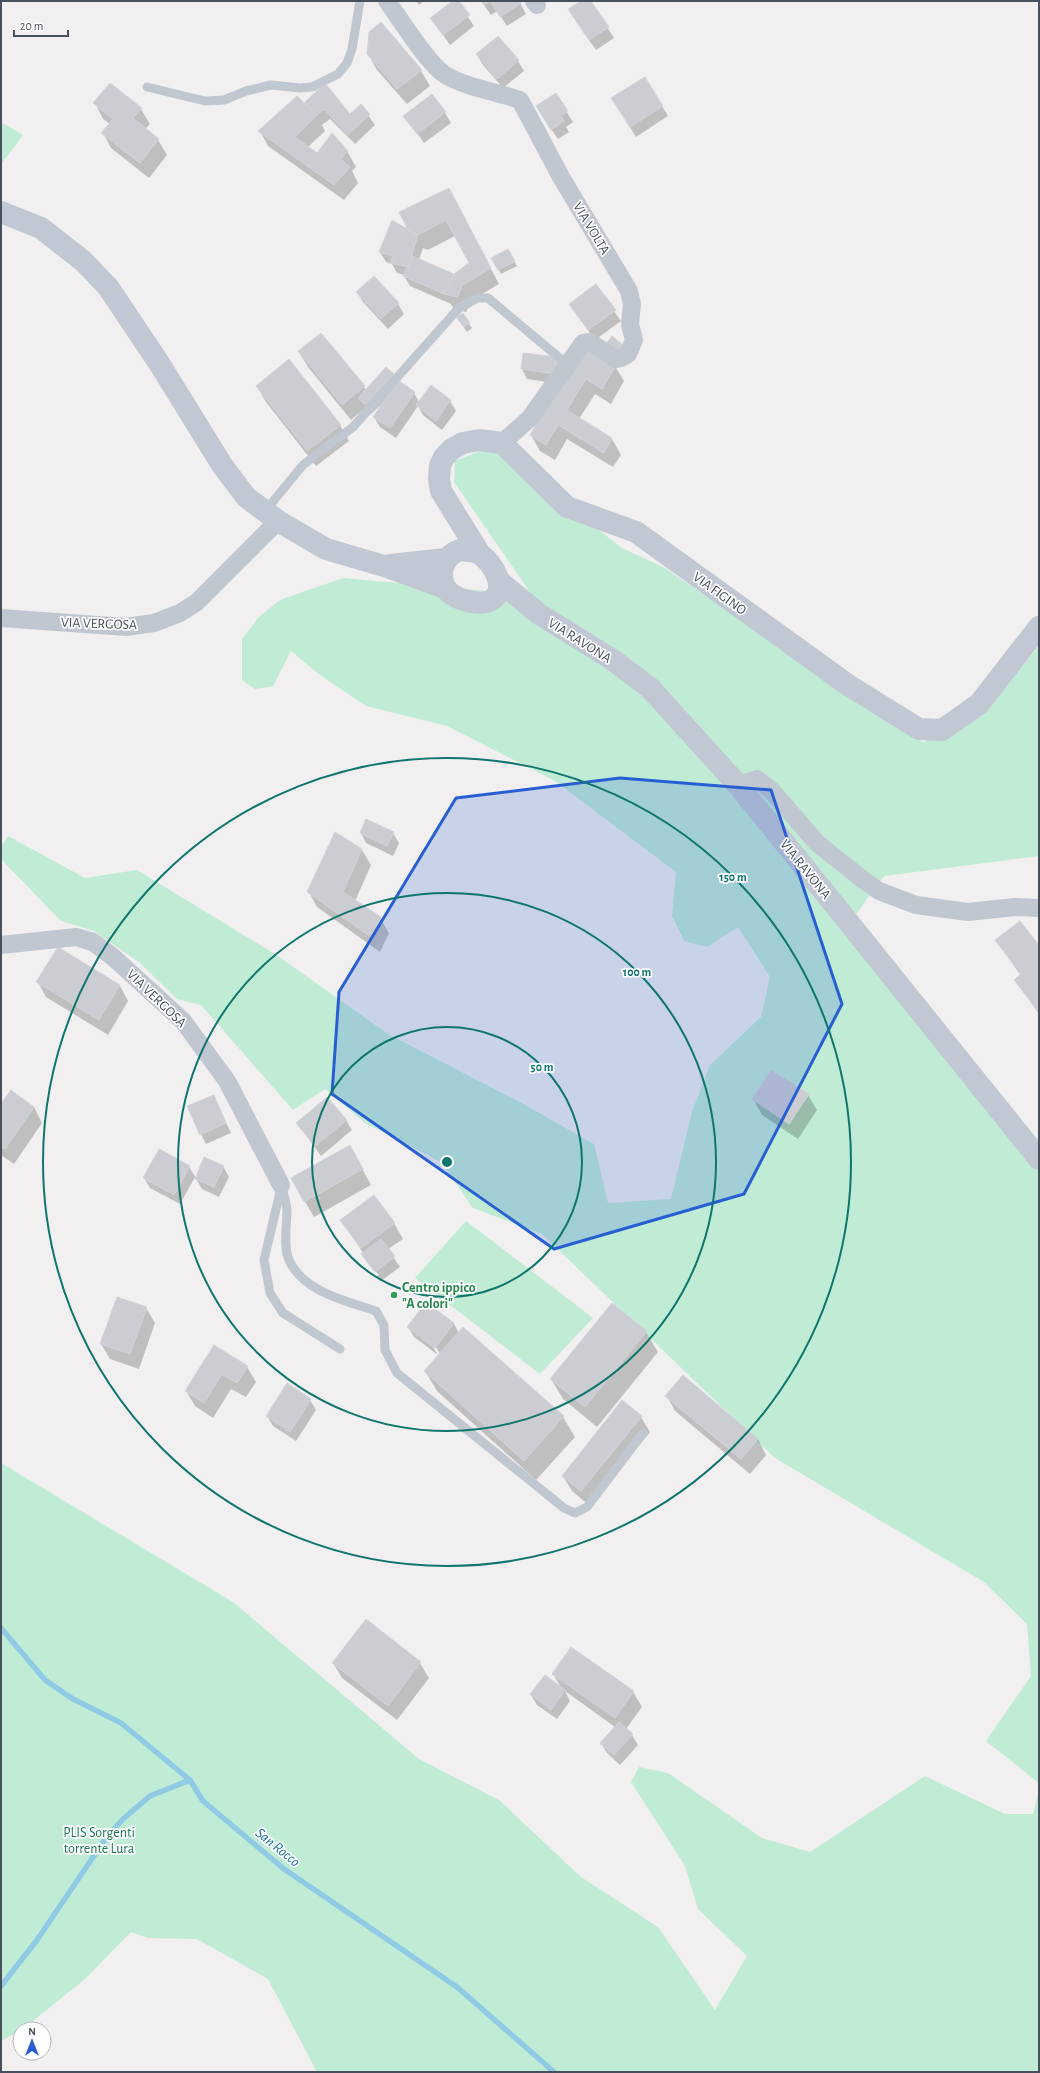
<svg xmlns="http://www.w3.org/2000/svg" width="1040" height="2073" font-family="'Alegreya Sans',sans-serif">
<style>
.green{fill:#c0ecd6}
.shadow{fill:#0003;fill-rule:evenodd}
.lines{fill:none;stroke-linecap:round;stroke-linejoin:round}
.stream{stroke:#91cae5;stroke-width:5.5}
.building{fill:#cccdd3;stroke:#d3d4da}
.lane{stroke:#c0c7d0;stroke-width:9}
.street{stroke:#c0c7d0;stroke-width:18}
.secondary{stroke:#c1c8d4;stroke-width:22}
.marked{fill:#275fd3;fill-opacity:0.2;stroke:#275fd3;stroke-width:3;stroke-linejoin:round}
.ring{fill:none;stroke:#0f766e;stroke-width:2}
.leisure-dot{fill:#2e9e5b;stroke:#fff;stroke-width:1.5}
.labels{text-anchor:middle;stroke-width:3.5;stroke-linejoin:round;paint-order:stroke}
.street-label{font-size:14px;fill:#48505b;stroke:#fff}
.leisure-label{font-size:14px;font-weight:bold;fill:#27864d;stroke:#fff;text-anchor:start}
.park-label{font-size:14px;fill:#1e7754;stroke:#fff}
.water-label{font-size:15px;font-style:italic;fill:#17739f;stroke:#fff}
.centre{fill:#0f766e;stroke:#fff;stroke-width:2}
.ring-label{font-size:12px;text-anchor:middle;font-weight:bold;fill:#0f766e;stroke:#fff;stroke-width:3.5;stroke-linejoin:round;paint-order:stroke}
</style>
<rect width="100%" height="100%" fill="#f1efef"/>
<path class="green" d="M 1,122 L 23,135 L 1,164 Z
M 480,451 L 501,454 L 622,548 L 663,567 L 923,742 L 982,716 L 1039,646 L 1039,856 L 884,876 L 854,917 L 1039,1141 L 1039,1783 L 986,1741 L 1031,1676 L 1027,1624 L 984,1582 L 775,1458 L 542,1234 L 473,1208 L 441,1162 L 365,1123 L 325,1089 L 293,1110 L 201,1005 L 177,999 L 140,963 L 94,931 L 61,921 L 1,859 L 1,847 L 8,836 L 85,878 L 137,870 L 278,956 L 388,1034 L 516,1100 L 594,1144 L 608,1203 L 671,1199 L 692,1112 L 710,1065 L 761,1017 L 770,977 L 738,927 L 707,947 L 684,941 L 672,916 L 676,872 L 555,781 L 447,726 L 366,706 L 320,675 L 291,651 L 273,686 L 255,689 L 242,680 L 242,639 L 259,617 L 280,600 L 343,578 L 532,595 L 454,482 L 455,461 Z
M 466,1221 L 593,1318 L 540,1374 L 415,1278 Z
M 1,1463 L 233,1602 L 419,1759 L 499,1800 L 581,1877 L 658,1927 L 715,2010 L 747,1956 L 698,1909 L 685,1866 L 631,1782 L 639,1767 L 668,1773 L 762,1838 L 810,1852 L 925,1776 L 1005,1814 L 1033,1814 L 1039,1790 L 1039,2072 L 317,2072 L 268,1979 L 197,1939 L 148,1938 L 131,1932 L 85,1979 L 23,2029 L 1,2041 Z"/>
<path class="shadow" d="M 416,1 L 424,1 L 419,5 Z
M 455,1 L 457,1 L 474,26 L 450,45 L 432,19 Z
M 481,1 L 519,1 L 526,14 L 507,26 L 497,11 L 491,15 Z
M 583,1 L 590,1 L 614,38 L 596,50 L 575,20 Z
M 368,54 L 421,71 L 430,86 L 407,104 L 377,70 Z
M 477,55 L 518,61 L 524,71 L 503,88 L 483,65 Z
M 556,95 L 573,122 L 566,127 L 569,132 L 558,139 L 543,117 Z
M 95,103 L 141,109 L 150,124 L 145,129 L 158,140 L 167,155 L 149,178 L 111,148 L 103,133 L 110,124 L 103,119 Z
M 305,104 L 350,115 L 361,105 L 375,125 L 355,144 L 330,119 L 322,125 L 325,131 L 308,147 L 317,154 L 347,151 L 356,167 L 352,171 L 358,183 L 344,200 L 268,146 L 260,131 Z
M 662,106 L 668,116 L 636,137 L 618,108 Z
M 445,113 L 451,123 L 424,143 L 405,116 Z
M 457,205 L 499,284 L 472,300 L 466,312 L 454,309 L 451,304 L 410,286 L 404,276 L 405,275 L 397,273 L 392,264 L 386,262 L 380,252 L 410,231 ZM 455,236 L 470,263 L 455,276 L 419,260 L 423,248 L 428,250 Z
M 508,250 L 517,266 L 501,274 L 492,258 Z
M 596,286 L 621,321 L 595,340 L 570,305 Z
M 357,292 L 398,304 L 404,314 L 388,329 L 363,302 Z
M 460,322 L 469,324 L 472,328 L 467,332 Z
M 585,347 L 615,366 L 624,381 L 611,404 L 595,394 L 579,419 L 612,439 L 621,455 L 613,467 L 567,439 L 555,460 L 540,451 L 531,435 Z
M 299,352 L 364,387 L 366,390 L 393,375 L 398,383 L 414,393 L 419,402 L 431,387 L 450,401 L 456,411 L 442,430 L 423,415 L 418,406 L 396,438 L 380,427 L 374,417 L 385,401 L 371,414 L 365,408 L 351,420 L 308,367 Z
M 524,354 L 557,358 L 563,368 L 561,384 L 527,379 L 522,369 Z
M 257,386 L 340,425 L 349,441 L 316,466 L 266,402 Z
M 361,833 L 393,833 L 399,843 L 393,856 L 366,843 Z
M 336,834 L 362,850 L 371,865 L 355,901 L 380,918 L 389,933 L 380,952 L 317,907 L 309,892 Z
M 1020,922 L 1039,947 L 1039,1014 L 1015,980 L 1021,976 L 996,940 Z
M 58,948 L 120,986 L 128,1001 L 108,1035 L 46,997 L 38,982 Z
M 808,1095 L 817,1110 L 798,1139 L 762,1115 L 753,1099 Z
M 213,1096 L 231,1133 L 206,1144 L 201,1134 Z
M 1,1106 L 34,1107 L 42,1123 L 14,1164 L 1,1155 Z
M 346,1120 L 352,1130 L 321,1156 L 297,1123 Z
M 350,1147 L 371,1185 L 314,1217 L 292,1179 Z
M 223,1166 L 229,1177 L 219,1197 L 202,1189 L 195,1177 L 180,1204 L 150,1188 L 144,1178 L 189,1167 L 196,1178 Z
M 341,1220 L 394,1223 L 403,1239 L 388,1249 L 400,1267 L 381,1281 L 377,1276 L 379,1275 L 368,1263 L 364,1254 Z
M 426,1303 L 454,1324 L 459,1333 L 563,1417 L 575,1437 L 536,1480 L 437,1391 L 425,1371 L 440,1354 L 434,1344 L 432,1345 L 438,1355 L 414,1337 L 408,1327 Z
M 146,1308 L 155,1323 L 139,1369 L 110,1359 L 101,1344 Z
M 646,1332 L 658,1352 L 597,1427 L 563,1399 L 551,1379 Z
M 214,1346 L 247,1367 L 256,1382 L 246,1397 L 231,1389 L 213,1418 L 195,1406 L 186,1391 Z
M 667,1396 L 758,1439 L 766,1455 L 750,1474 L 675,1411 Z
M 310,1400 L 316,1410 L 296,1441 L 273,1426 L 267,1416 Z
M 641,1417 L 650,1432 L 590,1506 L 572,1491 L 563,1476 Z
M 333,1663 L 420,1663 L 429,1678 L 397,1720 L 342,1678 Z
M 553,1674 L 633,1692 L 642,1707 L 626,1729 L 632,1735 L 638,1745 L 620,1765 L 607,1753 L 601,1743 L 615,1727 L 565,1691 L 570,1701 L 557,1719 L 537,1705 L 531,1695 L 562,1689 Z"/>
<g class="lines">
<path class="stream" d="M 1,1628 L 45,1680 L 73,1699 L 121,1723 L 190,1780 L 203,1801 L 284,1869 L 457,1987 L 554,2072
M 1,1986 L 37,1940 L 106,1838 L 123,1819 L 150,1796 L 190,1780"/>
</g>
<path class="building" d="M 453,1 L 459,1 L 470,15 L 443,35 L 430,18 Z
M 481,1 L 520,1 L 521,3 L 500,17 L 490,1 L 484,5 Z
M 581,1 L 591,1 L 609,27 L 589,40 L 568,9 Z
M 381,22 L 422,70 L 397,89 L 367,54 L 369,32 Z
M 498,36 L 519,60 L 497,79 L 476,54 Z
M 645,77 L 663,106 L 630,127 L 611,98 Z
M 110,83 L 142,108 L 133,118 L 159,139 L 140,163 L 101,133 L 113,119 L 93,103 Z
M 325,83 L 350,114 L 361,104 L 370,114 L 348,135 L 324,109 L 317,115 L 304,103 Z
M 556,93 L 568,111 L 561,116 L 564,121 L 551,130 L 536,106 Z
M 432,94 L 446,112 L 417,134 L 403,116 Z
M 297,96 L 317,115 L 295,137 L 317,153 L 332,133 L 348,151 L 340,159 L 350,167 L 334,185 L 258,131 Z
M 449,188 L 491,268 L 463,285 L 457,297 L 444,294 L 454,274 L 469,263 L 446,220 L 418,235 L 408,230 L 399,212 Z
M 392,220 L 418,235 L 408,267 L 390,263 L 393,256 L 379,252 Z
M 508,249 L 515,261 L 498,270 L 491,258 Z
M 412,256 L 454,274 L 444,294 L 403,276 Z
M 374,276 L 399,303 L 381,319 L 356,292 Z
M 596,284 L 616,310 L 588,330 L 569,304 Z
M 463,313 L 470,323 L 464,327 L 456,317 Z
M 321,333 L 365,386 L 342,405 L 298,351 Z
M 612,336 L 623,345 L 616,354 L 605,345 Z
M 584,346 L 616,365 L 602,389 L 586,379 L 567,410 L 612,438 L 604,453 L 558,425 L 546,445 L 530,435 Z
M 523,353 L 557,357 L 555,374 L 521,369 Z
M 289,359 L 341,425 L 307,451 L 256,386 Z
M 386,367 L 394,374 L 365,405 L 358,398 Z
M 398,380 L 415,392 L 390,428 L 373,417 Z
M 431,385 L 451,400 L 436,421 L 416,405 Z
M 366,819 L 394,832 L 387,846 L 360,833 Z
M 335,832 L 362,849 L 343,892 L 381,917 L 371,937 L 307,892 Z
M 1020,921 L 1039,945 L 1038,1011 L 1014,980 L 1021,974 L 995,940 Z
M 58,947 L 120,985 L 99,1020 L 36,982 Z
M 771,1070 L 809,1094 L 789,1124 L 752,1099 Z
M 11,1090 L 34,1107 L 5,1149 L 1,1147 L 1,1104 Z
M 214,1095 L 226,1123 L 200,1135 L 187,1106 Z
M 327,1097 L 347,1120 L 315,1146 L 296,1123 Z
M 350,1145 L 363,1169 L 304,1202 L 291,1178 Z
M 159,1149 L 190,1166 L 174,1195 L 143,1178 Z
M 204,1157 L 224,1166 L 214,1187 L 195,1179 Z
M 374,1195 L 395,1223 L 361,1248 L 340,1220 Z
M 381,1239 L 395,1256 L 375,1272 L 361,1254 Z
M 117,1297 L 147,1307 L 130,1354 L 100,1344 Z
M 426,1302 L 454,1323 L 435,1348 L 407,1327 Z
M 612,1303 L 647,1331 L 585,1407 L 550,1379 Z
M 463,1327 L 564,1416 L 524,1461 L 424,1371 Z
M 214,1345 L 248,1366 L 237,1383 L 222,1374 L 204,1403 L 185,1391 Z
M 683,1375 L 758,1439 L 741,1459 L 665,1396 Z
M 287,1383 L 311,1399 L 290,1432 L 266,1416 Z
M 622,1400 L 642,1416 L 581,1491 L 562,1476 Z
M 366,1619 L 421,1662 L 388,1706 L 332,1663 Z
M 571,1647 L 634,1691 L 615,1718 L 552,1674 Z
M 545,1675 L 565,1690 L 551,1710 L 530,1694 Z
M 619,1722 L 633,1734 L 614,1755 L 600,1743 Z"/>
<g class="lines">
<path class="lane" d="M 147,87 L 205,101 L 224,100 L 246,91 L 271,85 L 300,88 L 312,87 L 338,74 L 347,63 L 352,49 L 360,1
M 265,511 L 303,465 L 353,427 L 458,309 L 477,298 L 488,298 L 562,360 L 562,371
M 281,1185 C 283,1192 286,1201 287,1209 C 287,1223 283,1247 289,1260 C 303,1292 347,1301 376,1311 L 384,1325 L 385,1350 L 397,1373 L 564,1508 L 575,1513 L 587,1507 L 643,1433
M 281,1188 L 264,1260 L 270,1293 L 283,1313 L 340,1349"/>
<path class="street" d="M 387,1 C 401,20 426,61 444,74 C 464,87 497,92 520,100 L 561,177 L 629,291 L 632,304 L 630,324 L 634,340 L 628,354 L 621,358 L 615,359 L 590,342 L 583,343 L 530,418 L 502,443
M 534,1 L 537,5
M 1,618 L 126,627 L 154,623 L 180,613 L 197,602 L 278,521
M 738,785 L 757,779 L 771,790 L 817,843 L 862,879 L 879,891 L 916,905 L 968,912 L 1015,907 L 1039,908
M 1,945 L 76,937 L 93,942 L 113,957 L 183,1021 L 227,1081 L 281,1185"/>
<path class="secondary" d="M 1,212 L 41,228 L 83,261 L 108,287 L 159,363 L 222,465 L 246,497 L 278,521 L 326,549 L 384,566 L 445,588
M 460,550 C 466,551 476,551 481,555 C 493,563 510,591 490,601 C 479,606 451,599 445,587 C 437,572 445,555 460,550 Z
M 480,554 L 441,491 L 439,479 L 440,466 L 444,457 L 452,449 L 463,443 L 479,440 L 502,443 L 567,507 L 636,532 L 848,685 L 919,729 L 942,730 L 979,704 L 1039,627
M 390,565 L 446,559
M 499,581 L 539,614 L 613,660 L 650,688 L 738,785 L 1039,1159"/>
</g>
<path class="marked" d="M 620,778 L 771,790 L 842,1004 L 744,1194 L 554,1249 L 332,1094 L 339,992 L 456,798 Z"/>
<g class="ring">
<circle cx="447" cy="1162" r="135"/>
<circle cx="447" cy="1162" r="269"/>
<circle cx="447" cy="1162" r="404"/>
</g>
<circle class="leisure-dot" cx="394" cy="1295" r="4"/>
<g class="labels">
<g class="street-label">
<text transform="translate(592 228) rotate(59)" y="5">VIA VOLTA</text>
<text transform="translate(720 593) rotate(36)" y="5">VIA FIGINO</text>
<text transform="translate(99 623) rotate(2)" y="5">VIA VERGOSA</text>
<text transform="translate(580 640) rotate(32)" y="5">VIA RAVONA</text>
<text transform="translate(806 869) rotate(51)" y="5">VIA RAVONA</text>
<text transform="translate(157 998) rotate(44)" y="5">VIA VERGOSA</text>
</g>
<g class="leisure-label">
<text x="402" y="1292">Centro ippico<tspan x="402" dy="16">"A colori"</tspan></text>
</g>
<g class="park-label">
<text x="99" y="1837">PLIS Sorgenti<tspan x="99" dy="16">torrente Lura</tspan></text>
</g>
<g class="water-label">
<text transform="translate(278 1847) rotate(39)" y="5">San Rocco</text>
</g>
</g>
<circle cx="447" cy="1162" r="6" class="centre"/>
<g class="ring-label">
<text x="733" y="881">150 m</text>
<text x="637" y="976">100 m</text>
<text x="542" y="1071">50 m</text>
</g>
<rect width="1040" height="2073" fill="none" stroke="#48505b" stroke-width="4"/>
<g transform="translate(32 2041)"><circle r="19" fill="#ffffff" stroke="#b6b9bd"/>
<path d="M0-3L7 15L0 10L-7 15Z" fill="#275fd3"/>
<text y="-6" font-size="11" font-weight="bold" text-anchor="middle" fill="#48505b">N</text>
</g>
<path d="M14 30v6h54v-6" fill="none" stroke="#48505b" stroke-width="2"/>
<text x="20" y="30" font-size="12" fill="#48505b" stroke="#ffffff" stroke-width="3" paint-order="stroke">20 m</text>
</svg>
